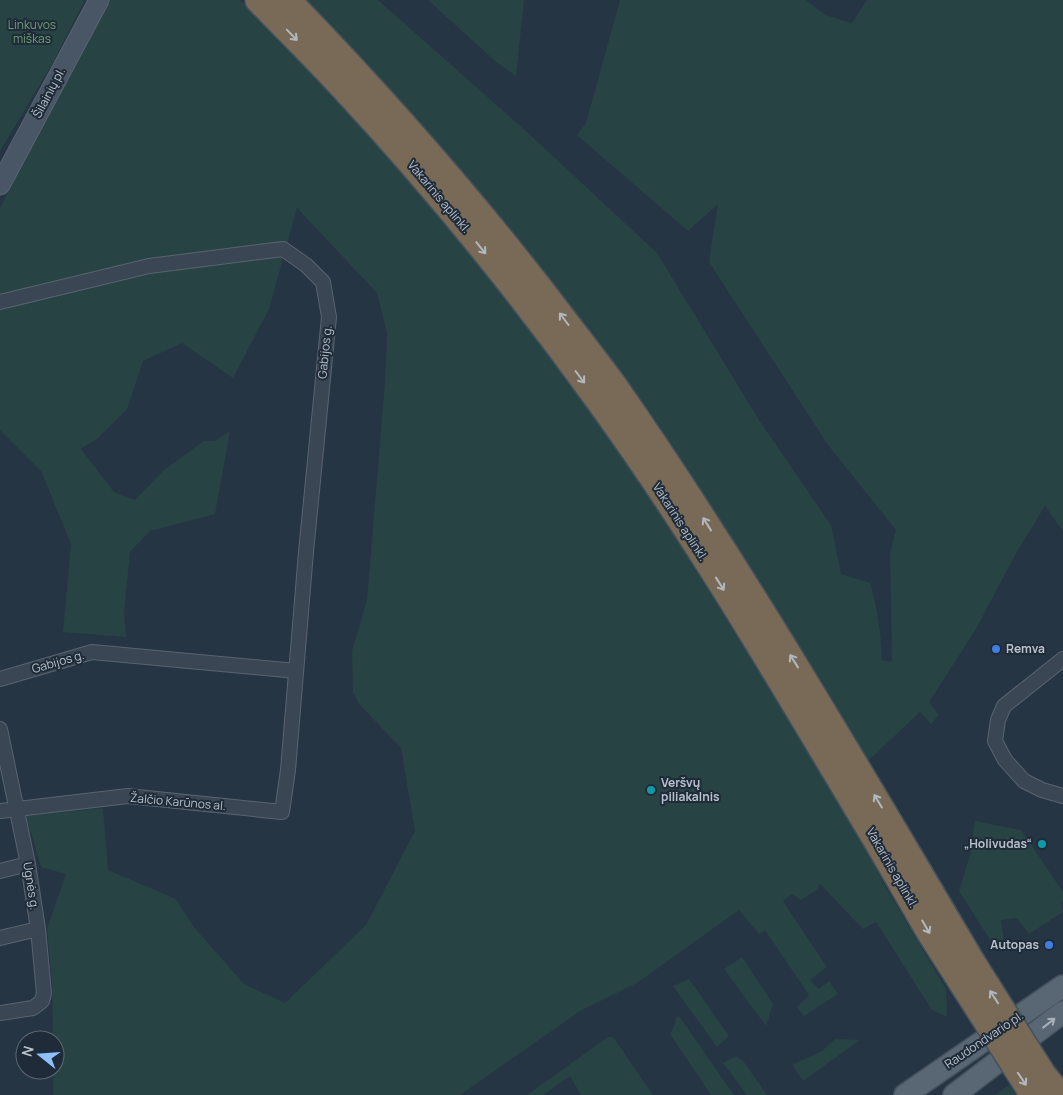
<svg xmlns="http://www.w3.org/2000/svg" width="1063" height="1095" font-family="Manrope,sans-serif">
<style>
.green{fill:#284344}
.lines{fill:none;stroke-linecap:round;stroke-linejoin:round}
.street-casing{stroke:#596470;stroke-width:16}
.secondary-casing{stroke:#596470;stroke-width:21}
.primary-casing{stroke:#47525f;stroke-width:24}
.highway-casing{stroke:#45515d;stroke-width:28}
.street{stroke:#3a4653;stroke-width:14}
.secondary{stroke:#485666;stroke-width:19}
.primary{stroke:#596673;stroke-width:21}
.highway{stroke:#796957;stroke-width:25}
.highway-bridge-casing{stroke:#45515d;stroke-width:28;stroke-linecap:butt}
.highway-bridge{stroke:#796957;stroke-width:25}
.oneway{stroke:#b2b8c0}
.oneway2{stroke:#a5afba}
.shop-dot{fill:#3f7fe0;stroke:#1f2b38;stroke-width:2}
.culture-dot{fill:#0f9aa8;stroke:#1f2b38;stroke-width:2}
.labels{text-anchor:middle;stroke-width:4;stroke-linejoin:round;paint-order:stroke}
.park-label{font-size:12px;fill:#6e9e75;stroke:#1f2b38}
.street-label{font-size:12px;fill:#b8c1cc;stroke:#1f2b38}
.poi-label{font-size:12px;font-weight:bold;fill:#b8c1cc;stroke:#1f2b38;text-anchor:start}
</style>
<rect width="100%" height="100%" fill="#263543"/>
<path class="green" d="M 0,0 L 85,0 L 51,66 L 0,151 Z
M 107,0 L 240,0 L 369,133 L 449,228 L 513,307 L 586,403 L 659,512 L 766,682 L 873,861 L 882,881 L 946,989 L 947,1017 L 932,1010 L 876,922 L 863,929 L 819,883 L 818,889 L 801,900 L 792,894 L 783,901 L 827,967 L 810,980 L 819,989 L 829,981 L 838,994 L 804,1016 L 797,1007 L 809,995 L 765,930 L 759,934 L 739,910 L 637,983 L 580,1011 L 460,1095 L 53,1095 L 55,1040 L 53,1040 L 52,983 L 47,929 L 66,874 L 41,867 L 26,816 L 103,808 L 108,870 L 176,899 L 193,926 L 244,984 L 285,1003 L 366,925 L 415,831 L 401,748 L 359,704 L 353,692 L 352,651 L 367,600 L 385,382 L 387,333 L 377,293 L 297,208 L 269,309 L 233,378 L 182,343 L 143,361 L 127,409 L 98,438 L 81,449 L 114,492 L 135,500 L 164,470 L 204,441 L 215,441 L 230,431 L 215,514 L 150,531 L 130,552 L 124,613 L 126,637 L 63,632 L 71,544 L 41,471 L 0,430 L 0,208 Z
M 304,0 L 378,0 L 527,132 L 657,253 L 759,420 L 831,525 L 841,574 L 870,583 C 878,609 881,634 882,660 L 892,662 L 890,553 L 896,530 L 828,445 L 709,262 L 718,204 L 688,231 L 577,135 L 586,123 L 620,0 L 806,0 L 825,15 L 852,23 L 867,0 L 1063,0 L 1063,531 L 1045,506 L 1015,555 L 976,629 L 929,702 L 939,715 L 931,724 L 920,712 L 868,761 C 839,708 806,657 774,606 C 684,462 586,322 478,190 C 423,124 364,62 304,0 Z
M 428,0 L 524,0 L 516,76 L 495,61 Z
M 975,821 L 1021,830 L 1063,892 L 1063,901 L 1061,903 L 1063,912 L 1029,934 L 1017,918 L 1001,920 L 1004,942 L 994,946 L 959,891 L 970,855 Z
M 742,957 L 773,1004 L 766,1026 L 724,969 Z
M 689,979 L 729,1036 L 717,1047 L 673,986 Z
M 679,1016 L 734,1095 L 711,1095 L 670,1034 L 675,1024 L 676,1018 Z
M 608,1037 L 613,1037 L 653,1095 L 581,1095 L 570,1076 L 543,1095 L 527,1095 Z
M 835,1039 L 860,1040 L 803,1081 L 792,1065 L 822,1051 Z
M 736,1056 L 744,1062 L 767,1095 L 747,1095 L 723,1063 Z
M 1009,1085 L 1016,1095 L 995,1095 Z"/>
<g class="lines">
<g class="street-casing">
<path id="street" d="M 0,302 L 149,266 L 283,249 L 306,265 L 323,282 L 329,317 L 306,552 L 288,770 L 282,812 L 128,796 L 0,811
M 1063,659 L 1004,706 L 998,720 L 995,741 L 1005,760 L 1024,781 L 1042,790 L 1063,796
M 0,679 L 92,652 L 296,671
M 0,729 L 28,864 L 38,929 L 44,993 L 42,1001 L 33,1008 L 0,1013
M 0,871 L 28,864
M 0,938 L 38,929"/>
</g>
<g class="secondary-casing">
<path id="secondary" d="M 0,185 L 99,0"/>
</g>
<g class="primary-casing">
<path id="primary" d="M 905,1095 L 1063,986
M 954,1095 L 1063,1012"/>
</g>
<g class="highway-casing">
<path id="highway" d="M 258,0 C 286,29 316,58 343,88 C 435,187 521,293 600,403 C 704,547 793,702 884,854
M 288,0 C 386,101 478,206 563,318 C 580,340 597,362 614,385 C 717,533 810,688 902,843"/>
</g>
<use href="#street" class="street"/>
<use href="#secondary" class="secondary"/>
<use href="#primary" class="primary"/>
<use href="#highway" class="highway"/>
<g class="highway-bridge-casing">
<path id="highway-bridge" d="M 902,843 L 973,963 L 1043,1074 L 1060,1095
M 884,854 L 929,932 L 1033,1095"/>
</g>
<use href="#highway-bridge" class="highway-bridge"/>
</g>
<defs><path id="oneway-shaft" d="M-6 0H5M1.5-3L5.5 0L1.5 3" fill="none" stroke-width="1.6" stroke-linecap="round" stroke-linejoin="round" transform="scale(1.25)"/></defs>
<g class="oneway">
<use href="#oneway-shaft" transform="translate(292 35) rotate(46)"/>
<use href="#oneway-shaft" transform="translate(481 248) rotate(51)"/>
<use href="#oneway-shaft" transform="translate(564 319) rotate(-127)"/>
<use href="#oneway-shaft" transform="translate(580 377) rotate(53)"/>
<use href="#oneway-shaft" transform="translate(707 524) rotate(-122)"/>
<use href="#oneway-shaft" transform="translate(720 584) rotate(58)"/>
<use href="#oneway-shaft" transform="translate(794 661) rotate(-122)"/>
<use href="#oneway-shaft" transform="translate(878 801) rotate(-121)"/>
<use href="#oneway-shaft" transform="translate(926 927) rotate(60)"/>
<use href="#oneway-shaft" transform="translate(994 997) rotate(-123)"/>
<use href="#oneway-shaft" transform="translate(1022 1079) rotate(56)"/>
</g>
<use class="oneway2" href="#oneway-shaft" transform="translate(1049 1023) rotate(-38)"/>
<g class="shop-dot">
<circle cx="996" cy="649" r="5"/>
<circle cx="1049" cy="945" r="5"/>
</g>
<g class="culture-dot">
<circle cx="651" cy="790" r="5"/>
<circle cx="1042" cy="844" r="5"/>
</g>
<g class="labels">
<g class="park-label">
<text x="32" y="29">Linkuvos<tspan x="32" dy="14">miškas</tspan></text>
</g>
<g class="street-label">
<text transform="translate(49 93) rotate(-62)" y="4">Šilainių pl.</text>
<text transform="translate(439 197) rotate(50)" y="4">Vakarinis aplinkl.</text>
<text transform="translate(325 352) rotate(-84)" y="4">Gabijos g.</text>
<text transform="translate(680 522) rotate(57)" y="4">Vakarinis aplinkl.</text>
<text transform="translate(58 662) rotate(-16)" y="4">Gabijos g.</text>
<text transform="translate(178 802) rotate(5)" y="4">Žalčio Karūnos al.</text>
<text transform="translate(892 868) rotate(60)" y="4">Vakarinis aplinkl.</text>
<text transform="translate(31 886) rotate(81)" y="4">Ugnės g.</text>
<text transform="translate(984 1040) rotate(-34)" y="4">Raudondvario pl.</text>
</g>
<g class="poi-label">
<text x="1006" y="653">Remva</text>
<text x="661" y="787">Veršvų<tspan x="661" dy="14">piliakalnis</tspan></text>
<text x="1032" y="848" text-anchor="end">„Holivudas“</text>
<text x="1039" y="949" text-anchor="end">Autopas</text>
</g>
</g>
<g transform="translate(40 1055) rotate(287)"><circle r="24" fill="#1f2b38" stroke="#5c6773"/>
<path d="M0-4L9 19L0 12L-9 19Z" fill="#8ec1fb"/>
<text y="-8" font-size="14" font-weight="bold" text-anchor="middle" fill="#b8c1cc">N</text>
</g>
</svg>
